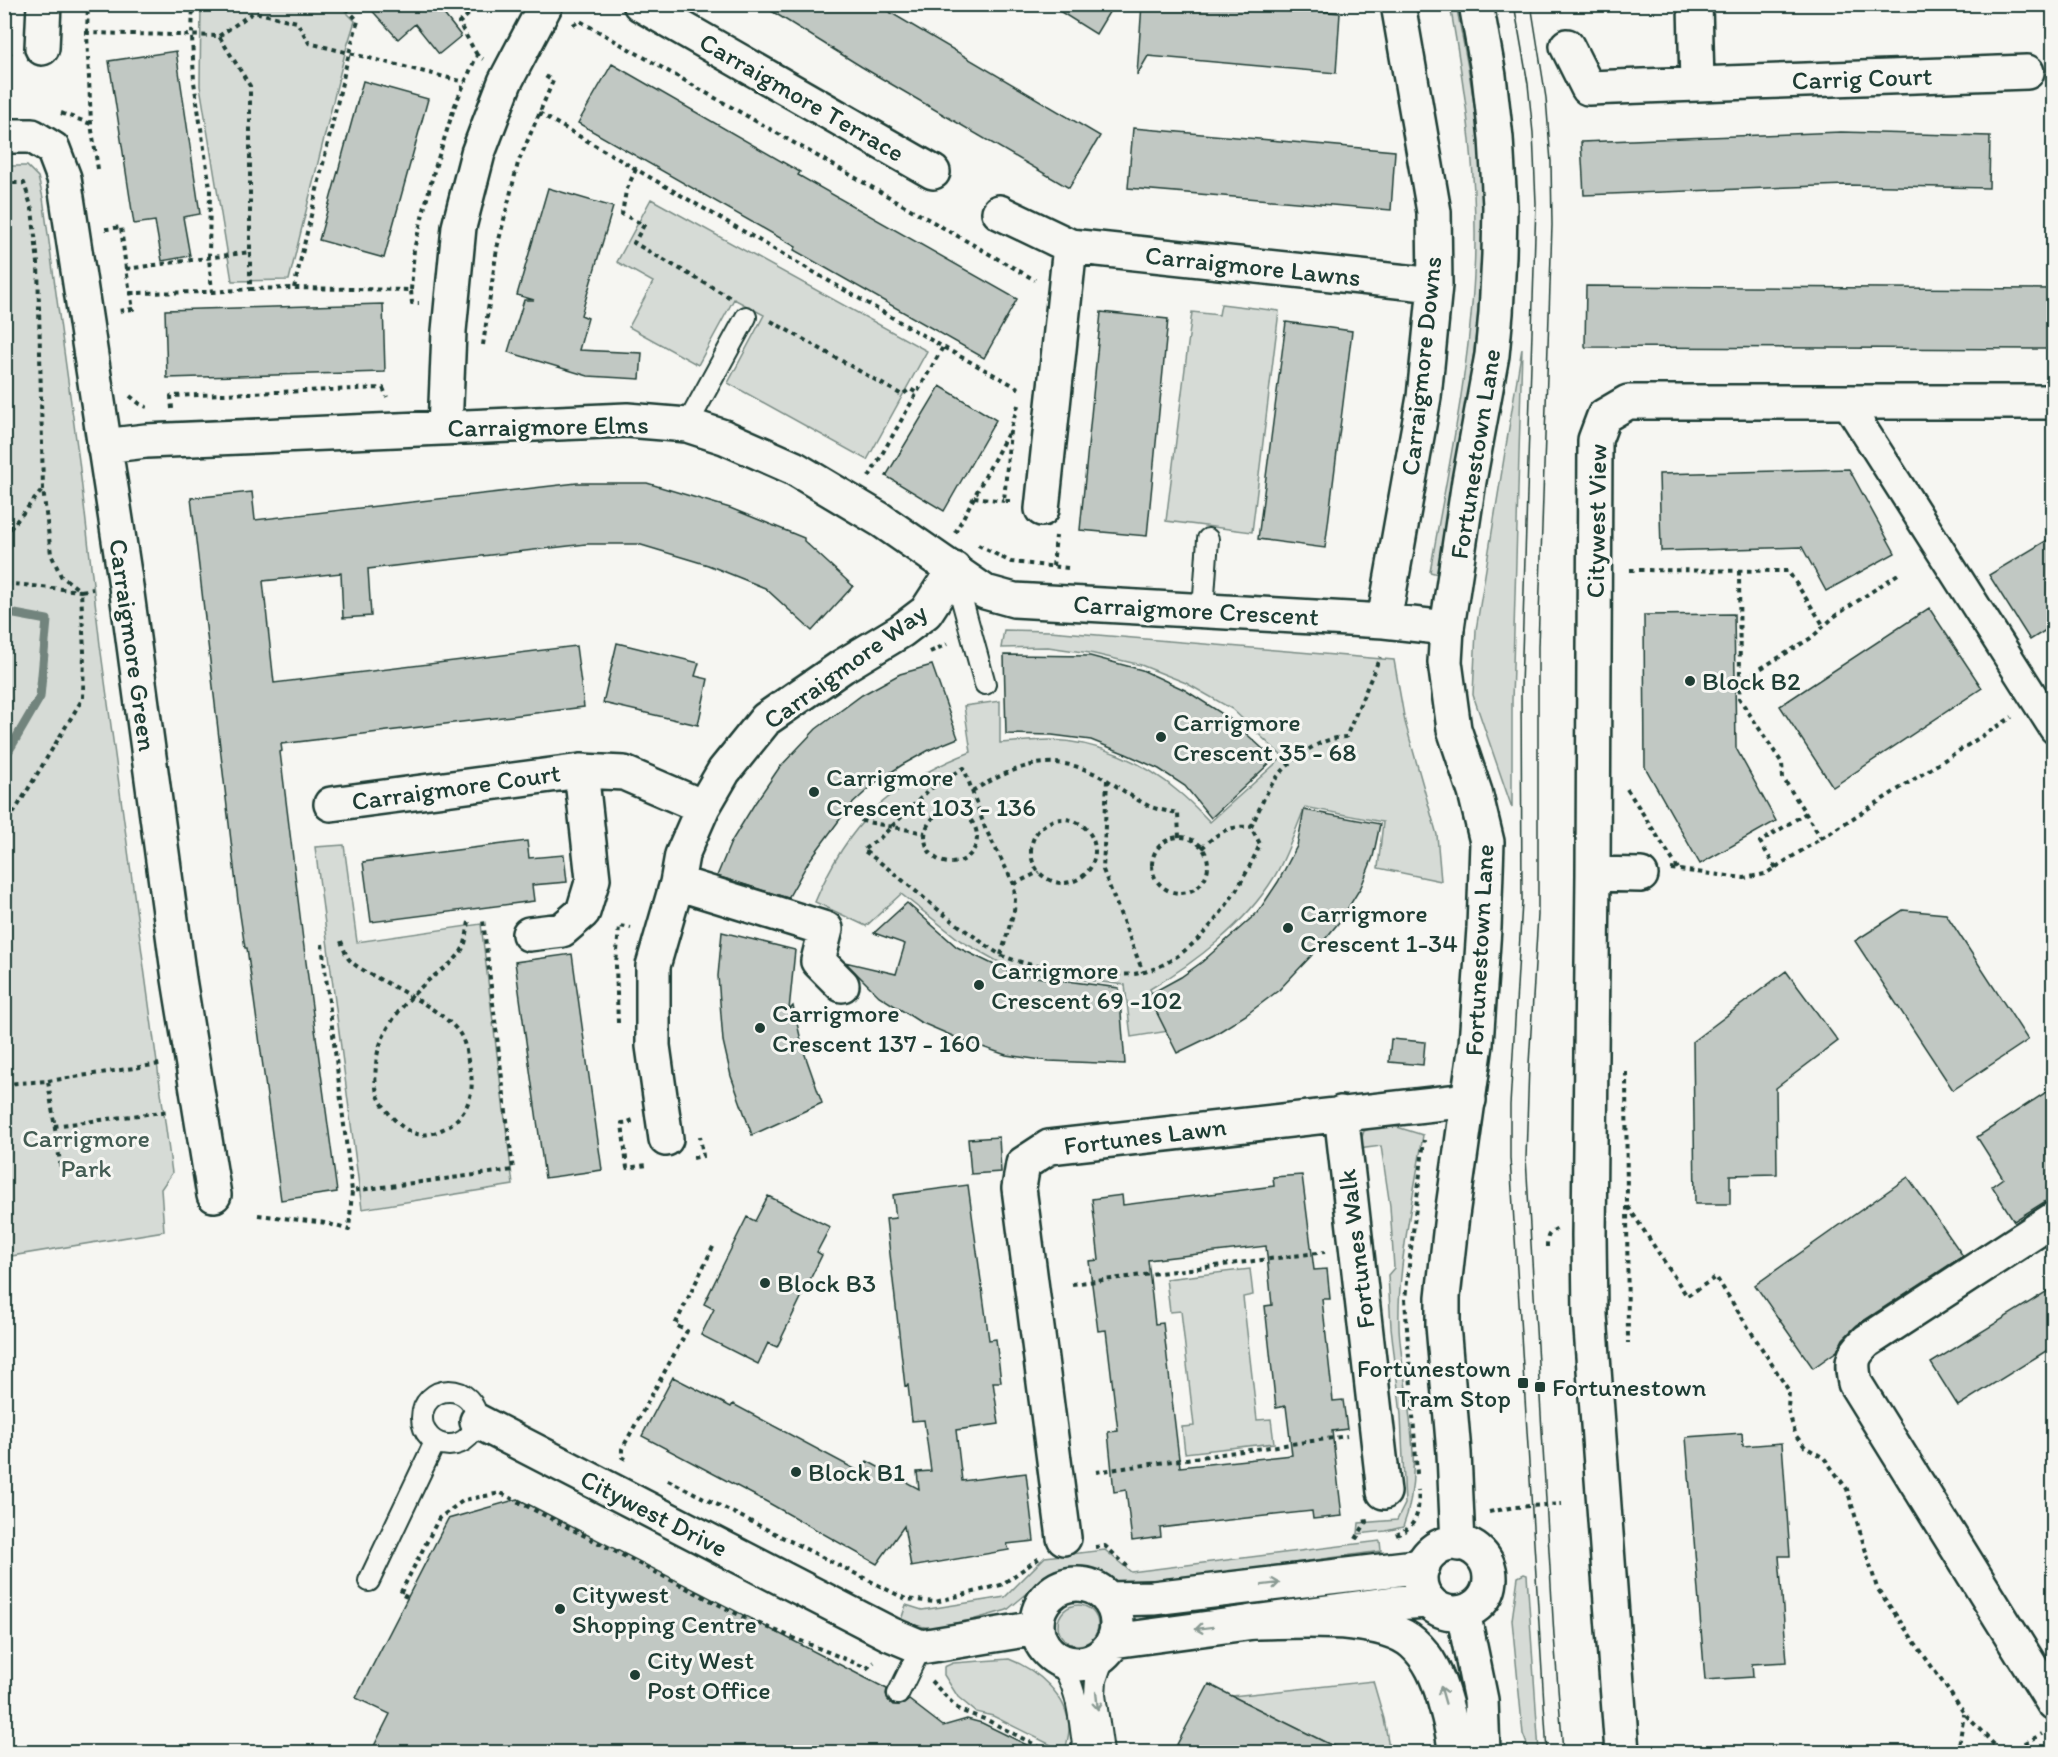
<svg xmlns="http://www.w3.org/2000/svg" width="2058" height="1757" font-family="Itim,sans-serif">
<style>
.green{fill:#d6dbd6;stroke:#7a8c85;stroke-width:1.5}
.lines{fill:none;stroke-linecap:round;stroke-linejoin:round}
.stream{stroke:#72847d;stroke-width:9}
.building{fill:#c1c8c3;stroke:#1f3d34;stroke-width:1.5;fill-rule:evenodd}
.service-casing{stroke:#1f3d34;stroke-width:24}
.pedestrian-casing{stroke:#1f3d34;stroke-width:33}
.minor-casing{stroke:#1f3d34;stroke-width:38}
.tertiary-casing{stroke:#1f3d34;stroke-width:38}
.path{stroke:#1f3d34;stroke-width:4;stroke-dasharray:4.5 4.5;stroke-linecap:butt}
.service{stroke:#f6f6f2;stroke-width:20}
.pedestrian{stroke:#f6f6f2;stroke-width:28}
.minor{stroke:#f6f6f2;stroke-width:33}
.tertiary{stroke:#f6f6f2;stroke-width:33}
.tram{stroke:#1f3d34;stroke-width:1.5}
.oneway{stroke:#8a9a93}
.poi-dot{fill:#1f3d34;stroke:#f6f6f2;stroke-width:2}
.labels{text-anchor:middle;stroke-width:6;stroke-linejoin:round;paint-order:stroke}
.street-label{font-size:26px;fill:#1f3d34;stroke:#f6f6f2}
.poi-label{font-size:26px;fill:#1f3d34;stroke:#f6f6f2;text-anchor:start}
.park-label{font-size:26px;fill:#445d54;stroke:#f6f6f2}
</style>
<rect width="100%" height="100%" fill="#f6f6f2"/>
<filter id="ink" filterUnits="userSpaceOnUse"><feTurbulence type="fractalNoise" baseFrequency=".0167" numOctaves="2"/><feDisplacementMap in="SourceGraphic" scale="12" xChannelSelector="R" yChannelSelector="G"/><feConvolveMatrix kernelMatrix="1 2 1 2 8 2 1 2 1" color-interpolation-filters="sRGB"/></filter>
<g filter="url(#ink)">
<path class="green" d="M 1456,4 C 1466,58 1478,112 1481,167 C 1490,303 1461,439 1438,574 L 1430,572 C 1447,475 1469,373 1474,275 C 1479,183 1466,95 1450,5 Z
M 201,5 L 339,5 L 355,21 L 345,53 L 289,280 L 232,281 L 200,86 Z
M 5,166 L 27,166 L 38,177 L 43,198 L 79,461 L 100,645 L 172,1173 L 161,1189 L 164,1231 L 5,1257 Z
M 651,199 L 927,351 L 867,460 L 728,383 L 764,315 L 734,299 L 698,365 L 629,327 L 653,282 L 617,262 Z
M 1221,304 L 1279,311 L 1252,532 L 1166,521 L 1192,312 L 1219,315 Z
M 1522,348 L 1512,701 L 1512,808 L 1473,695 L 1476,630 Z
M 1004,630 L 1050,631 L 1394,660 L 1405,722 L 1437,835 L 1441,881 L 1378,868 L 1383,822 L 1305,807 C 1295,830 1287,857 1273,879 C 1245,924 1196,962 1150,989 L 1169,1031 L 1131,1037 L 1125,985 L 1015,971 L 961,941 L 901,894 L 866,926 L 815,902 C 848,822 891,783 971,752 L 964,706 L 1000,701 L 1000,743 C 1017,742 1034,740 1050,740 C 1097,741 1145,762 1180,793 C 1191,802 1200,812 1210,822 L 1283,757 L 1232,709 L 1186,683 L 1141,665 L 1090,653 L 1048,647 L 1001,648 Z
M 344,845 L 357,942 L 481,924 L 513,1185 L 362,1209 L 315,847 Z
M 1384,1123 L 1423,1135 C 1414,1196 1397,1266 1399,1327 C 1402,1390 1427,1466 1403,1527 L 1386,1531 L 1358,1534 L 1359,1523 L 1397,1520 L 1405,1504 L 1401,1415 L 1391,1327 L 1388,1275 L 1394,1268 L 1390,1206 L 1381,1146 L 1358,1149 L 1364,1131 Z
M 1250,1269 L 1253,1295 L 1243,1297 L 1257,1420 L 1271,1419 L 1274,1443 L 1185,1453 L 1182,1427 L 1194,1426 L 1181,1311 L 1170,1312 L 1166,1279 Z
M 1380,1541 L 1381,1551 L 1125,1586 L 1091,1573 L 1060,1571 L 1030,1591 L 1007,1610 L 972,1620 L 931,1628 L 900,1623 L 906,1605 L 922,1610 L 1005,1597 L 1045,1557 L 1105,1550 L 1131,1572 Z
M 1524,1574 L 1527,1575 L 1539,1752 L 1530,1752 L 1523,1734 L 1512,1620 L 1518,1577 Z
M1058 1625a20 20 0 1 1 40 0a20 20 0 1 1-40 0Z
M 1009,1659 C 1037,1670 1069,1696 1069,1729 C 1069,1737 1066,1745 1065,1752 L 993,1716 L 976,1712 L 958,1697 L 944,1675 L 944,1667 L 953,1663 Z
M 1373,1681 L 1384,1719 L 1390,1752 L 1345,1752 L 1232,1696 Z"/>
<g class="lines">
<path class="stream" d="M 4,612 L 47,620 L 40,697 L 4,759"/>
</g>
<path class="building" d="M 366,4 L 436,4 L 461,36 L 439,54 L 415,24 L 398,39 Z
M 760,4 L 876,4 L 1100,136 L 1069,188 L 862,67 Z
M 1048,4 L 1114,4 L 1096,34 Z
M 1142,4 L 1238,4 L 1340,13 L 1336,73 L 1148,56 L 1137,75 Z
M 176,51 L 200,214 L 183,217 L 190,256 L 162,261 L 155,221 L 134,224 L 109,61 Z
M 612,64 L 800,172 L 798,175 L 1017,299 L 984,358 L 794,250 L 796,247 L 578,123 Z
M 363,81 L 428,99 L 384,258 L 319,240 Z
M 1133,128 L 1395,151 L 1391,210 L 1128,188 Z
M 1841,132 L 1990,136 L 1989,188 L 1846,185 L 1584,195 L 1581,142 Z
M 548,188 L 613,207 L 581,315 L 588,318 L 579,350 L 642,353 L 640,379 L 588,376 L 508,352 L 524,300 L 534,300 L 517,295 Z
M 1586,286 L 2054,289 L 2054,349 L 1585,347 Z
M 383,304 L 385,372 L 167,378 L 165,310 Z
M 1101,312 L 1168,319 L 1147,536 L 1080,530 Z
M 1286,322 L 1352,331 L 1325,548 L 1258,539 Z
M 940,386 L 996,420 L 944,511 L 886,476 Z
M 1849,469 L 1895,553 L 1826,591 L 1802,547 L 1661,551 L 1659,474 Z
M 577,483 L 647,483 L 730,508 L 804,538 L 804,541 L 853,586 L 812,631 L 765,588 L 708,565 L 638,544 L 586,544 L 368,569 L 371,616 L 343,618 L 341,573 L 263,581 L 274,683 L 576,646 L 584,707 L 281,744 L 282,751 L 280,752 L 303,940 L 337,1192 L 281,1200 L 247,948 L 245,948 L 238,901 L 191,498 L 252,492 L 255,520 Z
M 2054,536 L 2054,625 L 2030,640 L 1989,575 Z
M 1929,608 L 1982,688 L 1833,787 L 1780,706 Z
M 1734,614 L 1736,748 L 1776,821 L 1700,864 L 1645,767 L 1644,615 Z
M 617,643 L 699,663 L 695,676 L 708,679 L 698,725 L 603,703 Z
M 1004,655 L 1090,656 L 1142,670 L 1185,690 L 1229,718 L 1274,759 L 1211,818 L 1185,786 L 1159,769 L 1126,754 L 1091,740 L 1052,735 L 1006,734 Z
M 932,665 L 958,738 L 931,749 L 902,765 L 876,782 L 849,807 L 809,861 L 788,898 L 717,876 L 731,842 L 755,803 L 779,768 L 816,729 L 862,695 L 900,674 Z
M 1304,810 L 1380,824 L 1373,857 L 1361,887 L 1340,921 L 1312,955 L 1279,990 L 1246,1015 L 1214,1035 L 1177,1053 L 1148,995 L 1181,977 L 1202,962 L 1258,912 L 1278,882 L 1297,846 Z
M 527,841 L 529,858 L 564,855 L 567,882 L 532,885 L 534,901 L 371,922 L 363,862 Z
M 907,903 L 957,947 L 1013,974 L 1119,988 L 1125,1064 L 1049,1061 L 1006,1055 L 962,1040 L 920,1022 L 879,996 L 845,962 L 896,974 L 905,944 L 874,933 Z
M 1903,910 L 1946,914 L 2028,1040 L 1953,1090 L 1855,941 Z
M 722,932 L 795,950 L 789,1010 L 793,1006 L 803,1049 L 822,1103 L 752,1135 L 731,1076 L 723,1041 L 718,976 Z
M 572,954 L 602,1170 L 545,1178 L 515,962 Z
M 1786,971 L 1838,1041 L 1776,1088 L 1777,1174 L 1730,1175 L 1730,1204 L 1695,1204 L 1693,1041 Z
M 1391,1039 L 1425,1042 L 1423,1065 L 1389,1062 Z
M 2054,1087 L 2054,1196 L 2014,1221 L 1992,1186 L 2003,1178 L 1977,1137 Z
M 999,1137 L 1001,1172 L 971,1174 L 968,1139 Z
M 1302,1175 L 1314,1270 L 1327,1269 L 1330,1299 L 1322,1299 L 1333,1401 L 1343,1400 L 1347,1429 L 1332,1431 L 1342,1516 L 1313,1519 L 1312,1511 L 1210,1522 L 1160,1528 L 1161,1537 L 1132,1541 L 1126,1490 L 1114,1492 L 1108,1432 L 1118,1431 L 1106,1330 L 1098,1331 L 1089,1261 L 1099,1260 L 1092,1199 L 1122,1195 L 1123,1205 L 1274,1186 L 1273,1177 ZM 1266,1246 L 1272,1305 L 1265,1306 L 1276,1408 L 1286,1406 L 1292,1455 L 1180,1467 L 1163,1323 L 1155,1324 L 1148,1260 Z
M 1908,1177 L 1963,1256 L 1857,1325 L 1843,1339 L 1837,1351 L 1813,1368 L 1755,1285 Z
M 968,1185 L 989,1340 L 996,1339 L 1001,1382 L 993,1382 L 999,1424 L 956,1430 L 962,1481 L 1026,1473 L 1034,1541 L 1007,1544 L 1009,1550 L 911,1567 L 904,1526 L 877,1564 L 767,1502 L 642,1436 L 673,1377 L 731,1407 L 733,1404 L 860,1472 L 867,1461 L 919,1489 L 917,1472 L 931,1471 L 924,1420 L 912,1421 L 908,1385 L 905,1386 L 886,1219 L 896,1218 L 893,1195 Z
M 768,1196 L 830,1227 L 817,1252 L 822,1255 L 777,1347 L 768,1343 L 758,1364 L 701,1335 L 714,1309 L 704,1304 L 719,1273 L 747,1217 L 755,1221 Z
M 2054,1287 L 2054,1346 L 1958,1406 L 1931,1363 Z
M 1742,1433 L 1743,1446 L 1782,1443 L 1790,1556 L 1779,1556 L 1787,1662 L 1752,1664 L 1753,1677 L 1705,1680 L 1686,1437 Z
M 518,1499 L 887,1689 L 886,1694 L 888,1700 L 893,1705 L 904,1704 L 909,1700 L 943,1726 L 967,1719 L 982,1723 L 1041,1752 L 371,1752 L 390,1714 L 356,1698 L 448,1519 Z
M 1209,1684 L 1232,1696 L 1345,1752 L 1173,1752 Z"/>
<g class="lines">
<g class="service-casing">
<path id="service" d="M 687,425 L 746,317
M 954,571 L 985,684
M 1203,610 L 1208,539
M422 1418a27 27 0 1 1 54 0a27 27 0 1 1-54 0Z
M 369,1581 L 435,1442
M 1058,1660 C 1079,1688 1079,1719 1084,1752
M 898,1694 L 921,1647
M 1103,1752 L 1095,1695 L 1096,1680 L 1106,1651"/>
</g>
<g class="pedestrian-casing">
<path id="pedestrian" d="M 1846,402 L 2054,729"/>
</g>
<g class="minor-casing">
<path id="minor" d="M 640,4 L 933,172
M 1695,4 L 1697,84
M 1567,46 L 1588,88 L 2027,72
M 42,48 L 44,4
M 4,136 L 32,136 L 53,149 L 64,178 L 126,586 L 179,979 L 214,1195
M 999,212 L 1070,246 L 1435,285
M 445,428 L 449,331 L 459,227 L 478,153 L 505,82 L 546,4
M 104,446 L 146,441 L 627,420 L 687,425 L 724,437 L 794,468 L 881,520 L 985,592 L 1014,600 L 1384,621 L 1447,628
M 1042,509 L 1070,246
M 1384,621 L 1424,397 L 1435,285 L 1434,212 L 1398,4
M 331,804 L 581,771 L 624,773 L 703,807
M 1593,874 L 1641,875
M 677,883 L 826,929 L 818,961 L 842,985
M 529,934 L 562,930 L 583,912 L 593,879 L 581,771
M 1341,1113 L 1384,1492
M 666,1139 L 653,1046 L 653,966 L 677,883 L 682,855 L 703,807 L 724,771 L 766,719 L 843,666 L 901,631 L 926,612 L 954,569
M 2054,1219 L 1867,1341 C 1851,1356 1851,1362 1855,1383 L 2054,1704
M 477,1421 L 890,1634 L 921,1647 L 1037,1628
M 1064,1538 L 1019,1188 L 1023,1164 L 1049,1147 L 1469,1100
M1037 1624a40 40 0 1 1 80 0a40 40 0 1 1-80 0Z
M 1108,1599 L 1153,1598 L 1423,1566
M 1113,1641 L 1394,1603 L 1429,1601
M 1622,1752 L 1590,1315 L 1589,1235 L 1593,874 L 1595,440 L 1604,416 L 1628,402 L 2054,402"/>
</g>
<g class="tertiary-casing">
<path id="tertiary" d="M1420 1578a35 35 0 1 1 70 0a35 35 0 1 1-70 0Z
M 1458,1544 L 1454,1453 L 1443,1325 L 1443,1297 L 1452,1215 L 1476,1044 L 1484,928 L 1487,842 L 1475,792 L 1454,729 L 1445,662 L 1447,628 L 1469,481 L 1492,355 L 1496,313 L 1499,255 L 1500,206 L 1496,138 L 1489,76 L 1476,4
M 1463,1612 L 1481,1700 L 1483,1752
M 1252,1622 C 1295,1622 1380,1614 1413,1643 C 1430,1658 1438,1678 1444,1699 C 1449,1717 1454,1734 1455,1752"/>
</g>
<path class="path" d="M 2053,4 L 2054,7
M 573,25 L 580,21 L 1035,280
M 87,33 L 88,4
M 219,36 L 254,12 L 297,22 L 309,43 L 349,53 L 358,21 L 343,4
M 477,55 L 459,23 L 480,4
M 5,103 L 8,103 L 7,56 L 11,52
M 61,113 L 91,124
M 539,113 L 943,347 L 1022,390
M 98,169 L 91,124 L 87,33 L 219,36 L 250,86 L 250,252
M 636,169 L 626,191 L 622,214 L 644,225 L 634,243 L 731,298
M 4,183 L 24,183 L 32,209 L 38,263 L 43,489 L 51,554 L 61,576 L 81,591 L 4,583
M 107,227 L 107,229 L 121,227 L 126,269 L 133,309 L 117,311
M 126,269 L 250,252 L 250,289 L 294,288 L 411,290 L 412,303 L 419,303
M 294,288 L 349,53 L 465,82
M 411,290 L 414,249 L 434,171 L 455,105 L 477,55 L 483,59
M 212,292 L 250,289
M 130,293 L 212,292 L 209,258 L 210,188 L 194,82 L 192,36 L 193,4
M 771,321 L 902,395 L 910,389 L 917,393
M 483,345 L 497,248 L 518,163 L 553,81 L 545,76
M 130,396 L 140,404 L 147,407
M 172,409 L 171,396 L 383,388 L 387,397
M 869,477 L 943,347
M 974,497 L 1004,501
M 1010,501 L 1004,501 L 1010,431 L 1019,402
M 955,533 L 1008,433
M 4,536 L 43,489
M 978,545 L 1011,562 L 1068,568
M 1053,566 L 1056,536
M 1630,570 L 1788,571 L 1824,626
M 1739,571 L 1740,681
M 930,652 L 947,644
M 1107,780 L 1103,870 L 1143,972
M 1627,789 L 1679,870
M 972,791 C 1021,763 1055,750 1107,780 C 1120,788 1133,798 1147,805 C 1156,810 1168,811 1178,813 L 1179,838
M 849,807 L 862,821 L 925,833
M925 837a26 26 0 1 1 52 0a26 26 0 1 1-52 0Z
M1031 851a32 32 0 1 1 64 0a32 32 0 1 1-64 0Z
M 4,829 L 83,698 L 84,652 L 81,591 L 93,589
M1152 865a28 28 0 1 1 56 0a28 28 0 1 1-56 0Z
M 1822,839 L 1783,778 L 1782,763 L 1739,698 L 1740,681 L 1811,638 L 1835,616 L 1901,572
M 1202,848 C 1217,833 1229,825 1251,827
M 1776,868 L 1760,842 L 1806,813
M 1671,869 L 1744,878 L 1765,874 L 2012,717
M 1014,884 L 1039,872
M 341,941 C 343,946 345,953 348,958 C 354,966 365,971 374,976 C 397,989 446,1012 460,1034 C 466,1043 467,1059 470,1069 C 476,1094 466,1118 443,1129 C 436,1133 426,1136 417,1134 C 400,1130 383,1109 377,1093 C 375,1085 375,1074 376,1066 C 377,1032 406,1000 430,979 C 441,970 456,962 463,948 C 467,941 467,930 469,922
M 322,944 L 352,1191 L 513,1170 L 483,920
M 1001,955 L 1014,911 L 1015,899 L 1014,884 L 985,828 L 964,768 L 930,789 L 881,837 L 863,850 C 902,877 936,911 975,937 C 983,943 992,950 1001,955 C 1025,966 1055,969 1081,971 C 1099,972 1122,977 1140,973 C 1197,960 1239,893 1260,844 L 1251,827 C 1259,811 1266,790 1278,776 C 1294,757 1321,737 1346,737 L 1380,657
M 618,1023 L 616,965 L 619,926 L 631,928
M 1626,1072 L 1627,1205 L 1687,1296 L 1716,1277 L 1789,1391 L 1788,1410 L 1796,1436 L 1805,1447 L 1824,1458 L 1847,1489 L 1877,1588 L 1964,1713 L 2001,1752
M 48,1081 L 160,1064
M 4,1084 L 48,1081 L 62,1176
M 630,1119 L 631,1122 L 622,1123 L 627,1168 L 647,1165
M 54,1126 L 170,1111
M 693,1158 L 703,1156 L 700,1136
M 1627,1206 L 1628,1343
M 258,1215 L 326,1223 L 349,1230 L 352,1191
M 1547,1247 C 1547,1235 1548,1233 1558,1228
M 1072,1284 L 1325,1252
M 626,1459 L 622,1457 L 622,1449 L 687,1331 L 675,1325 L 714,1245
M 1096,1472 L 1347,1436
M 1417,1474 L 1405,1299 L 1424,1140
M 668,1480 L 906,1599 L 935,1602 L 1001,1585 L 1041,1557
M 1489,1512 L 1515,1507 L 1562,1504
M 1396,1535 C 1417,1527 1420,1512 1418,1490
M 1356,1539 L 1366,1522 L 1365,1517
M 1095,1547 L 1105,1546 L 1127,1566
M 407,1597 L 400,1594 L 439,1518 L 464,1500 L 501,1493 L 745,1618 L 867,1668 L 874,1662
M 931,1681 L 959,1710 L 987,1720 L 1049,1752
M 1958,1752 L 1964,1714
M 2009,1752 L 2042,1734"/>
<use href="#service" class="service"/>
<use href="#pedestrian" class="pedestrian"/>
<use href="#minor" class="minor"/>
<use href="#tertiary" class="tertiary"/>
<path class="tram" d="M 1514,4 L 1528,84 L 1533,133 L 1536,203 L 1521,687 L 1522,902 L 1510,1105 L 1510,1158 L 1547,1752
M 1531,4 L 1546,98 L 1551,162 L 1552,225 L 1538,647 L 1538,915 L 1529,1064 L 1526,1158 L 1554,1636 L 1563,1752"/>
</g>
<defs><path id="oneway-shaft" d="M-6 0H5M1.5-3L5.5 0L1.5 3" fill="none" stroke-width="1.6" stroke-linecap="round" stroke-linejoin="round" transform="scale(1.5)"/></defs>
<g class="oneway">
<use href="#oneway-shaft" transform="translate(1271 1584) rotate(-7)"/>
<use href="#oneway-shaft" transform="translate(1204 1628) rotate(173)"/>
<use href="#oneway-shaft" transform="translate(1443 1695) rotate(-106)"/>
<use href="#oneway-shaft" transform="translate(1097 1701) rotate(84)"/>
</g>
</g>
<g class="poi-dot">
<circle cx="1690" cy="681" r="6"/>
<circle cx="1161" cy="737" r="6"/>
<circle cx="814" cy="792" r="6"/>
<circle cx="1288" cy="928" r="6"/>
<circle cx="979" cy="985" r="6"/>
<circle cx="760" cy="1028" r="6"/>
<circle cx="765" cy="1283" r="6"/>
<rect x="1517" y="1377" width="12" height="12" rx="3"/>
<rect x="1534" y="1381" width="12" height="12" rx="3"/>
<circle cx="796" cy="1472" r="6"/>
<circle cx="560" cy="1609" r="6"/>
<circle cx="635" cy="1675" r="6"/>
</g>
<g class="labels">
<g class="street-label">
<text transform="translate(1862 78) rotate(-2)" y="9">Carrig Court</text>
<text transform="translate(802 97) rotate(30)" y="9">Carraigmore Terrace</text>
<text transform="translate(1253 266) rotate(6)" y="9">Carraigmore Lawns</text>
<text transform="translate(1421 366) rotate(-84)" y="9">Carraigmore Downs</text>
<text transform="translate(548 426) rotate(-1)" y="9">Carraigmore Elms</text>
<text transform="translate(1475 454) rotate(-81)" y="9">Fortunestown Lane</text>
<text transform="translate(1596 521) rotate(-89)" y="9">Citywest View</text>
<text transform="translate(1196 610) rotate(3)" y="9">Carraigmore Crescent</text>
<text transform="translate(133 645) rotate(82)" y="9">Carraigmore Green</text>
<text transform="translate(845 666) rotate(-36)" y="9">Carraigmore Way</text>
<text transform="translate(456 787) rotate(-8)" y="9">Carraigmore Court</text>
<text transform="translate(1479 950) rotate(-87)" y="9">Fortunestown Lane</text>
<text transform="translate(1145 1136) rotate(-7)" y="9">Fortunes Lawn</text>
<text transform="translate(1356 1249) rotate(-97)" y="9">Fortunes Walk</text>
<text transform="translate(654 1513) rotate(27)" y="9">Citywest Drive</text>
</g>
<g class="poi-label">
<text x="1702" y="690">Block B2</text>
<text x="1173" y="731">Carrigmore<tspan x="1173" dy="30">Crescent 35 - 68</tspan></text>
<text x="826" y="786">Carrigmore<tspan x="826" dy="30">Crescent 103 - 136</tspan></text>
<text x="1300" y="922">Carrigmore<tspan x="1300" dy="30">Crescent 1-34</tspan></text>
<text x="991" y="979">Carrigmore<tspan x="991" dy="30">Crescent 69 -102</tspan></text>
<text x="772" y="1022">Carrigmore<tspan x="772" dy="30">Crescent 137 - 160</tspan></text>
<text x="777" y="1292">Block B3</text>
<text x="1511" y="1377" text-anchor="end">Fortunestown<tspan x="1511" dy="30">Tram Stop</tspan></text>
<text x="1552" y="1396">Fortunestown</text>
<text x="808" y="1481">Block B1</text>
<text x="572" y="1603">Citywest<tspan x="572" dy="30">Shopping Centre</tspan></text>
<text x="647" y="1669">City West<tspan x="647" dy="30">Post Office</tspan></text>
</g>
<g class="park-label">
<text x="86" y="1147">Carrigmore<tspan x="86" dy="30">Park</tspan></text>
</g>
</g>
<rect width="2058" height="1757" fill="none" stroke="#f6f6f2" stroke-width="24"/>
<rect x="12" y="12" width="2034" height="1733" fill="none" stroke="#1f3d34" stroke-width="2" filter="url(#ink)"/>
</svg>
